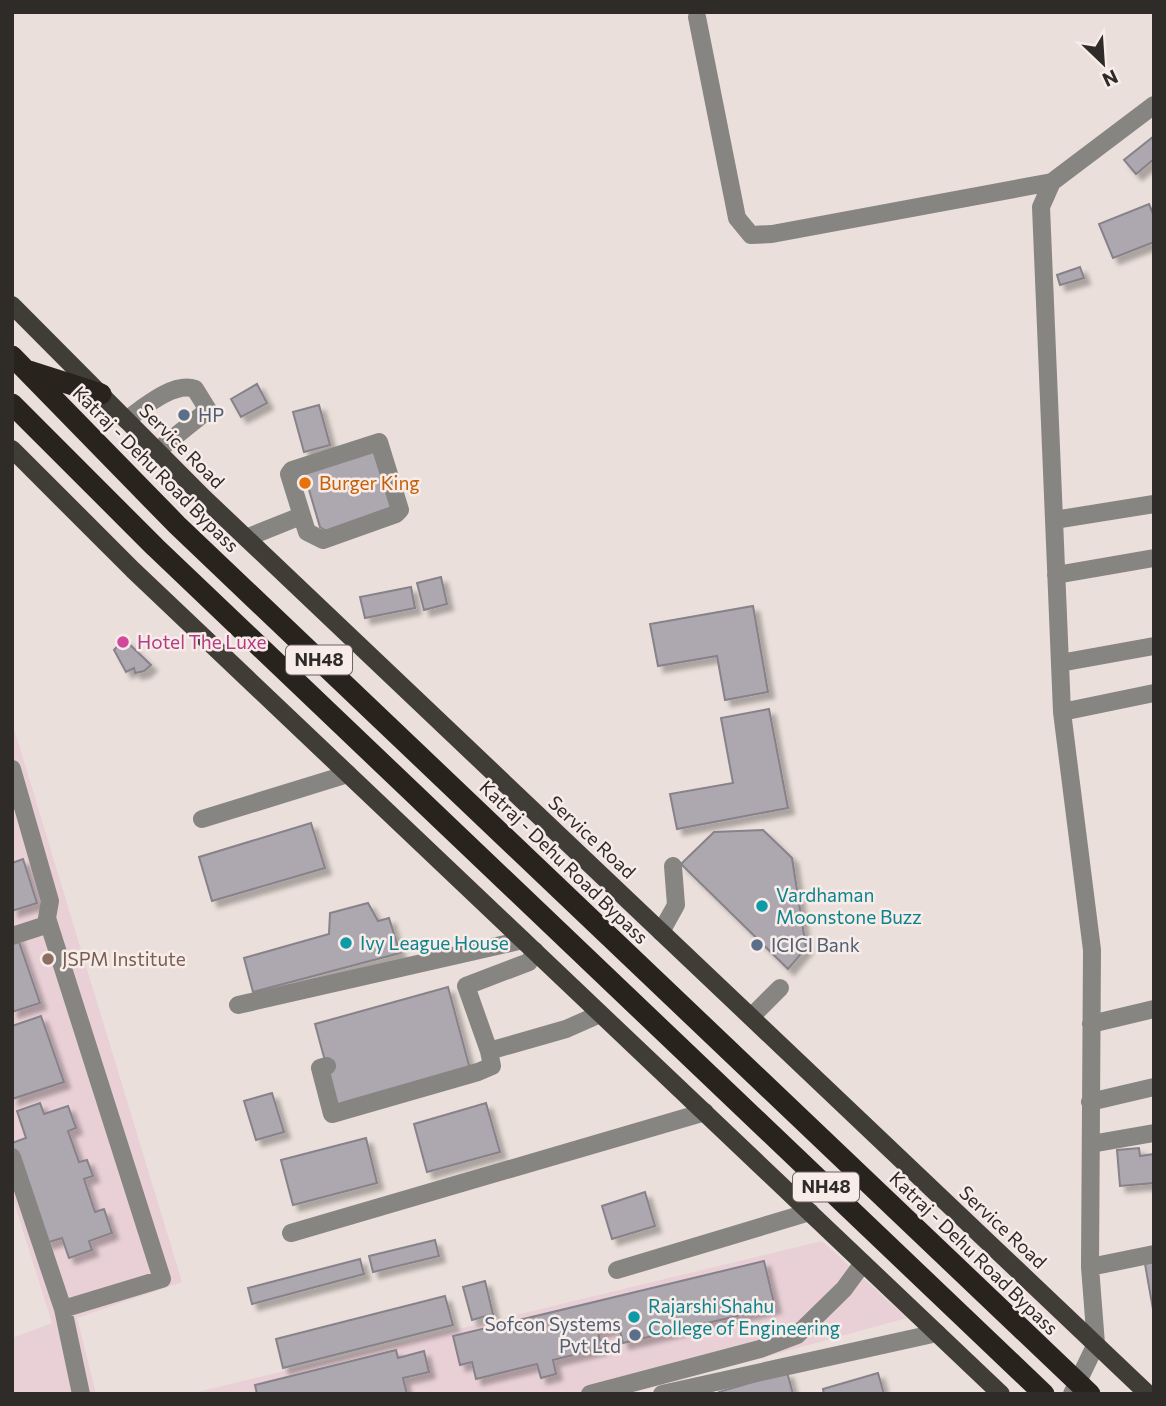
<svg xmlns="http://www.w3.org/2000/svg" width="1166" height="1406" font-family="Commissioner,sans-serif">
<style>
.education{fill:#e9d0d7}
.building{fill:#ada7af;stroke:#87828a;stroke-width:2;filter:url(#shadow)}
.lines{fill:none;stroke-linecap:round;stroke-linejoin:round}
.minor{stroke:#878582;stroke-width:18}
.major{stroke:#403c36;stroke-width:18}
.highway{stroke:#28241d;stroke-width:21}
.service-dot{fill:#5c6f8a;stroke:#f7ece7;stroke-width:2.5}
.food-dot{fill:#e8710a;stroke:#f7ece7;stroke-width:2.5}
.hotel-dot{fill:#d1479c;stroke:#f7ece7;stroke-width:2.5}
.culture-dot{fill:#0f9aa8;stroke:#f7ece7;stroke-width:2.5}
.education-dot{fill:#8d6e63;stroke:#f7ece7;stroke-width:2.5}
.labels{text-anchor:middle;stroke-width:5;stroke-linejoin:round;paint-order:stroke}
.shield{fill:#f7ece7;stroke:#6b6562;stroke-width:2}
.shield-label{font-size:18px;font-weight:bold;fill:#2f2b29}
.service-label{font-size:19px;fill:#4e5e75;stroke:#f7ece7;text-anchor:start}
.street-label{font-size:19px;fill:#2f2b29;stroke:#f7ece7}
.food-label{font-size:19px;fill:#c56008;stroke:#f7ece7;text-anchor:start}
.hotel-label{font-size:19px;fill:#b23c85;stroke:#f7ece7;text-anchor:start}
.culture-label{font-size:19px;fill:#0d838f;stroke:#f7ece7;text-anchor:start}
.education-label{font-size:19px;fill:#785e54;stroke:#f7ece7;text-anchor:start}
</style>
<defs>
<filter id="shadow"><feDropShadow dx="6" dy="6" stdDeviation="2" flood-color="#0004"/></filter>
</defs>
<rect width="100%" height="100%" fill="#eadfda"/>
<path class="education" d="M 12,722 L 182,1282 L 77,1318 L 96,1394 L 12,1394 L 12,1338 L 52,1323 L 12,1196 Z
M 822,1241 L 907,1318 L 629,1394 L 189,1394 Z"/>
<path class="building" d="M 1154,136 L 1154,159 L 1136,174 L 1124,160 Z
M 1149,204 L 1154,216 L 1154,242 L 1113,258 L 1099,224 Z
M 1080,267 L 1084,278 L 1060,285 L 1057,275 Z
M 257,384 L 267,403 L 241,417 L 231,399 Z
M 319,405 L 330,445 L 304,452 L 293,412 Z
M 374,451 L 395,510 L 328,532 L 320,527 L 304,473 Z
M 441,577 L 447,604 L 424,610 L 417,583 Z
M 411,587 L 415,608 L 365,618 L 360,597 Z
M 753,606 L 768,692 L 725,700 L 717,656 L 658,666 L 650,624 Z
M 124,639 L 151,665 L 144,671 L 135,673 L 134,668 L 126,672 L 114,650 Z
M 769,709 L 788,808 L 677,829 L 670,794 L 733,783 L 721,718 Z
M 311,823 L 325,868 L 212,901 L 199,857 Z
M 763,830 L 792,858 L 806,948 L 788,969 L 681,864 L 714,832 Z
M 23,859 L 37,903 L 12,911 L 12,863 Z
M 368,903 L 378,921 L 389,918 L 400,953 L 253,992 L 244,958 L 329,934 L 330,913 Z
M 17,936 L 40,1003 L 12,1012 L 12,937 Z
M 448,987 L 470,1069 L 337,1105 L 315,1024 Z
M 41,1016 L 64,1082 L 12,1099 L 12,1026 Z
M 272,1093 L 284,1132 L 256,1140 L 244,1101 Z
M 40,1103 L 44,1114 L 68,1106 L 76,1128 L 68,1131 L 79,1162 L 87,1160 L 93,1176 L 84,1179 L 95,1212 L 104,1209 L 112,1233 L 89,1241 L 92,1250 L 69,1258 L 62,1238 L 46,1243 L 12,1146 L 12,1143 L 26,1138 L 17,1111 Z
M 486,1103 L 500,1152 L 427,1172 L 414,1124 Z
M 366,1138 L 377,1183 L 293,1205 L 281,1160 Z
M 1139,1148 L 1140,1156 L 1154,1154 L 1154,1183 L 1120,1186 L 1117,1150 Z
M 645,1192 L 655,1226 L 612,1239 L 602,1206 Z
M 435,1240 L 439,1256 L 373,1272 L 369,1256 Z
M 360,1259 L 364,1274 L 252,1304 L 248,1288 Z
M 764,1261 L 775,1307 L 623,1343 L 619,1327 L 598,1332 L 602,1348 L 553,1360 L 556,1374 L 541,1378 L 537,1364 L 476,1379 L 472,1362 L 460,1365 L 453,1336 Z
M 1154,1262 L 1154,1315 L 1145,1264 Z
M 485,1281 L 493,1314 L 472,1320 L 463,1287 Z
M 445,1296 L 453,1325 L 283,1368 L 276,1339 Z
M 396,1350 L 398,1358 L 424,1351 L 429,1372 L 403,1378 L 407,1394 L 257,1394 L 255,1385 Z
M 787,1372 L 793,1394 L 719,1394 L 719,1392 Z
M 878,1373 L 884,1394 L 824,1394 L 823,1389 Z"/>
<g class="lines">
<path class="minor" d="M 697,17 L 737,218 L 751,235 L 772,234 L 1052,182
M 126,420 C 143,408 174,381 195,389 L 208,410 L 157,451
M 379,442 L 400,510 L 396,514 L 323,540 L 307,532 L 289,474 L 292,470 Z
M 1054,520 L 1154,504
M 246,538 L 301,516
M 1056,575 L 1154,558
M 1060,663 L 1154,646
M 1062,712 L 1154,693
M 12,769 L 50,901 L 47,918 L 162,1279 L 63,1309 L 81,1394
M 202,819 L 348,774
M 661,932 L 676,905 L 673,866
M 12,936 L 49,924
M 238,1005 L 523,940
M 751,1017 L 780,988
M 1091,1024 L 1154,1009
M 489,1051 L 466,986 L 529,962 L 535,951
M 327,1066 L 320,1068 L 332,1114 L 478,1072 L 492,1066 L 489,1051 L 566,1029 L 600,1014
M 1090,1102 L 1154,1087
M 1091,1144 L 1154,1133
M 12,1157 L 63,1309
M 291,1233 L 705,1112
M 1090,1267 L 1154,1254
M 617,1270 L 810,1212
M 590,1394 L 760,1349 L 797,1335 L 844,1289 L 863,1263
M 662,1394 L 937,1333
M 1072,1394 L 1096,1344 L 1090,1267 L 1092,950 L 1062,712 L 1041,207 L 1052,182 L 1154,105"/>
<path class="major" d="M 12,305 L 204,498 L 1148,1394
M 12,449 L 133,570 L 1001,1394"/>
<path class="highway" d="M 12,356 L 177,525 L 1090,1394
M 29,371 L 101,394
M 12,404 L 155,547 L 1044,1394"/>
</g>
<g class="service-dot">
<circle cx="184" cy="415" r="7"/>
<circle cx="757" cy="945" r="7"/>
<circle cx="635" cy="1335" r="7"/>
</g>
<circle class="food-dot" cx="305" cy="483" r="7"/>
<circle class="hotel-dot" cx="123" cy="642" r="7"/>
<g class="culture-dot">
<circle cx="762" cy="906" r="7"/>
<circle cx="346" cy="943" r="7"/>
<circle cx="634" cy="1317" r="7"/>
</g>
<circle class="education-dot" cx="48" cy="959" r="7"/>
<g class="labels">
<g class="shield">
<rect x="286" y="645.5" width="66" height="29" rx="5"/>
<rect x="793" y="1172.5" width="66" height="29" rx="5"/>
</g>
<g class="shield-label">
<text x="319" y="666">NH48</text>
<text x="826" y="1193">NH48</text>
</g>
<g class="service-label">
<text x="198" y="422">HP</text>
<text x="771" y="952">ICICI Bank</text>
<text x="621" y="1331" text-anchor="end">Sofcon Systems<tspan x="621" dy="22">Pvt Ltd</tspan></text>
</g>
<g class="street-label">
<text transform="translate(182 446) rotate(45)" y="7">Service Road</text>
<text transform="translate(156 469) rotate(45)" y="7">Katraj - Dehu Road Bypass</text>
<text transform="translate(592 837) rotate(43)" y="7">Service Road</text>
<text transform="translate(564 862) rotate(44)" y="7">Katraj - Dehu Road Bypass</text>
<text transform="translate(1003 1227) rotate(43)" y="7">Service Road</text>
<text transform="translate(974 1253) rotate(44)" y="7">Katraj - Dehu Road Bypass</text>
</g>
<g class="food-label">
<text x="319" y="490">Burger King</text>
</g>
<g class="hotel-label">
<text x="137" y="649">Hotel The Luxe</text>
</g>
<g class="culture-label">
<text x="776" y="902">Vardhaman<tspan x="776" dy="22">Moonstone Buzz</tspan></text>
<text x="360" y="950">Ivy League House</text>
<text x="648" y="1313">Rajarshi Shahu<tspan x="648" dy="22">College of Engineering</tspan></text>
</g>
<g class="education-label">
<text x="62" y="966">JSPM Institute</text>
</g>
</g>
<rect width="1166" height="1406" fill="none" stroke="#2f2b29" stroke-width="28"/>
<g transform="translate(1103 63) rotate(155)" stroke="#f7ece7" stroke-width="5" paint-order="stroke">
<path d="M0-5L12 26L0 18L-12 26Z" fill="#2f2b29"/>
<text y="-10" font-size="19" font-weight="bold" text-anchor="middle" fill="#2f2b29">N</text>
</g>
</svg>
